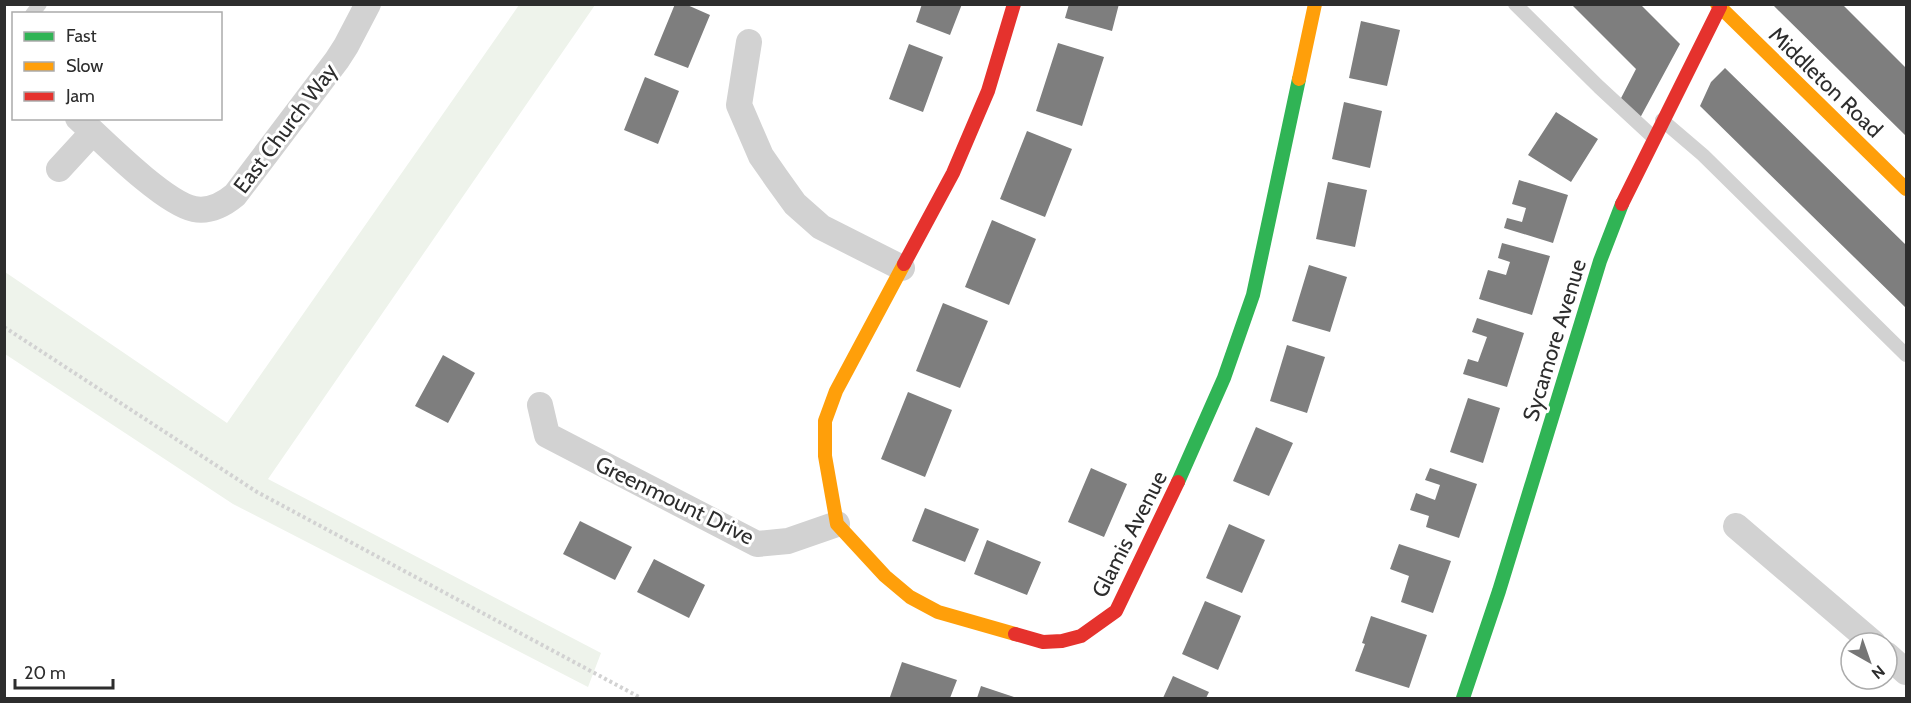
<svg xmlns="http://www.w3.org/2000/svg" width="1911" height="703" font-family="Cabin,sans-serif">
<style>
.green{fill:#eef3eb}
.building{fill:#7e7e7e}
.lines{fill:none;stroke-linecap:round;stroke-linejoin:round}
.path{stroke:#d2d2d2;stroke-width:4;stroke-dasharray:3 3;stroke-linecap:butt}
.lane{stroke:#d2d2d2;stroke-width:14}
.street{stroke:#d2d2d2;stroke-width:26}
.fast{stroke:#30b455;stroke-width:14}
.slow{stroke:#ff9f0a;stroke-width:14}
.jam{stroke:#e5322d;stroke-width:14}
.labels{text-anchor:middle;stroke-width:6;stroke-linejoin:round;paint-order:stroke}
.street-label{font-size:22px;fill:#2d2d2d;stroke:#fff}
</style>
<rect width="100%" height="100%" fill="#fff"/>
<path class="green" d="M 519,5 L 595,5 L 268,479 L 601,653 L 588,687 L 233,504 L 5,354 L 5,272 L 227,423 Z"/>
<path class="building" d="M 675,4 L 685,4 L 710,15 L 688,68 L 654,55 Z
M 922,4 L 962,4 L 950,35 L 916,22 Z
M 1069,4 L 1119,4 L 1112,31 L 1065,18 Z
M 1571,4 L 1640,4 L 1680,44 L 1640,118 L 1619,102 L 1636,69 Z
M 1775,4 L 1842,4 L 1906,68 L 1906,136 L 1774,6 Z
M 1361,21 L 1400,30 L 1387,86 L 1349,78 Z
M 1058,43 L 1104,57 L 1082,126 L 1036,111 Z
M 909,44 L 943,57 L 923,112 L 889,99 Z
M 1725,68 L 1906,245 L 1906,308 L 1700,106 L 1711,82 Z
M 645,77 L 679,91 L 658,144 L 624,130 Z
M 1344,102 L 1382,111 L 1370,168 L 1332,159 Z
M 1556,112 L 1598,139 L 1571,182 L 1528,155 Z
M 1027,131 L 1072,149 L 1045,217 L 1000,199 Z
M 1519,180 L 1568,195 L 1553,243 L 1504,228 L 1507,218 L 1522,222 L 1526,208 L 1512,204 Z
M 1328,182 L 1367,190 L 1355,247 L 1316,239 Z
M 992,220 L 1036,239 L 1009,305 L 965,287 Z
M 1502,243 L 1550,256 L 1532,315 L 1479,299 L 1488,270 L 1506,275 L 1510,262 L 1498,258 Z
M 1309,265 L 1347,277 L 1330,332 L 1292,321 Z
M 943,303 L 988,321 L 960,388 L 916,371 Z
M 1477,318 L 1524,333 L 1507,387 L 1463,374 L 1468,359 L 1478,362 L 1487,337 L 1472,332 Z
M 1287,345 L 1325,357 L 1307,413 L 1270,401 Z
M 443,355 L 475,373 L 448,423 L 415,406 Z
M 908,392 L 952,410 L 925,477 L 881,459 Z
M 1468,398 L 1500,408 L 1483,463 L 1450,452 Z
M 1256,427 L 1293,443 L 1269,496 L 1233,481 Z
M 1091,468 L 1127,484 L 1104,537 L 1068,522 Z
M 1430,468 L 1477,484 L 1459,538 L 1426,527 L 1429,516 L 1410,510 L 1416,493 L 1435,500 L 1440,485 L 1425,480 Z
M 925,508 L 979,529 L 965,562 L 912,541 Z
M 580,521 L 632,547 L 615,580 L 563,554 Z
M 1229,524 L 1265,540 L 1242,593 L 1206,578 Z
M 987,540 L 1041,562 L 1027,595 L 974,574 Z
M 1399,544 L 1451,561 L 1433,613 L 1401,602 L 1409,576 L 1390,569 Z
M 654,559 L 705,585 L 689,618 L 637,592 Z
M 1205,601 L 1241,616 L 1218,670 L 1182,654 Z
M 1371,616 L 1427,635 L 1409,688 L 1355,671 L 1365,644 L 1362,643 Z
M 902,662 L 957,680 L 950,698 L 895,698 L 890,697 Z
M 1173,676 L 1209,692 L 1206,698 L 1163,698 Z
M 981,686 L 1017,698 L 977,698 Z"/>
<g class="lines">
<path class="path" d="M 4,327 L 257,492 L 641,698"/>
<path class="lane" d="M 1515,4 L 1599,87 L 1653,137
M 32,14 L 40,4
M 1662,120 L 1703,155 L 1906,355"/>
<path class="street" d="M 749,42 L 739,105 L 761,156 L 777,179 L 795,204 L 821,227 L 902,268
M 78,118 C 103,141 164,203 194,209 C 210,212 223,205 235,195 L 337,60 L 346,46 L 368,4
M 59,169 L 93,132
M 540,405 L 547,435 L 757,544 L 788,541 L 837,524
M 1736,526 L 1873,643
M 1887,655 L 1906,672"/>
<path class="fast" d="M 1178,482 L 1224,378 L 1253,295 L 1299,79
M 1463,698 L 1499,591 L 1600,261 L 1622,204"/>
<path class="slow" d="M 1717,4 L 1906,189
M 1299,79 L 1315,4
M 904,264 L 836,391 L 825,421 L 825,456 L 837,524 L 885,576 L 910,597 L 938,612 L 1015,634"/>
<path class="jam" d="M 1622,204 L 1720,7
M 904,264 L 953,173 L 988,91 L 1014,4
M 1015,634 L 1043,642 L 1062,641 L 1081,636 L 1116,611 L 1178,482"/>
</g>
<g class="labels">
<g class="street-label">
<text transform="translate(1826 82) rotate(44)" y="8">Middleton Road</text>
<text transform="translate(285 128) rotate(-53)" y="8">East Church Way</text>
<text transform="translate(1554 340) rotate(-73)" y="8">Sycamore Avenue</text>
<text transform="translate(675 500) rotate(26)" y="8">Greenmount Drive</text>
<text transform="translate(1129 534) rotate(-63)" y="8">Glamis Avenue</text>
</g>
</g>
<rect width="1911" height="703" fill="none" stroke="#2d2d2d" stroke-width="12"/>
<rect x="12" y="12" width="210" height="108" fill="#ffffff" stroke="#ababab" stroke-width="1.5"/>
<rect x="24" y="32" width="30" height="9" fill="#30b455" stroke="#ababab" stroke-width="1.5"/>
<text x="66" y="42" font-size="18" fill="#2d2d2d">Fast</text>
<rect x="24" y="62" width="30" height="9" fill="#ff9f0a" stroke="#ababab" stroke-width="1.5"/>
<text x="66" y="72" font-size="18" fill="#2d2d2d">Slow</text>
<rect x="24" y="92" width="30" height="9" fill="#e5322d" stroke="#ababab" stroke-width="1.5"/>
<text x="66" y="102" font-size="18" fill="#2d2d2d">Jam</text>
<g transform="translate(1869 661) rotate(140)"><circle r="28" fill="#ffffff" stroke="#ababab" stroke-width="1.5"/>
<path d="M0-4.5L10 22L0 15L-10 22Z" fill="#767676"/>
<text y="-9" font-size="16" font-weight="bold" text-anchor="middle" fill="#2d2d2d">N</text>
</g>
<path d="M15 679v9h98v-9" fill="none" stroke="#2d2d2d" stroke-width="3"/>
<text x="24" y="679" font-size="18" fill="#2d2d2d" stroke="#ffffff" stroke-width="4.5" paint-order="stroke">20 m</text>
</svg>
